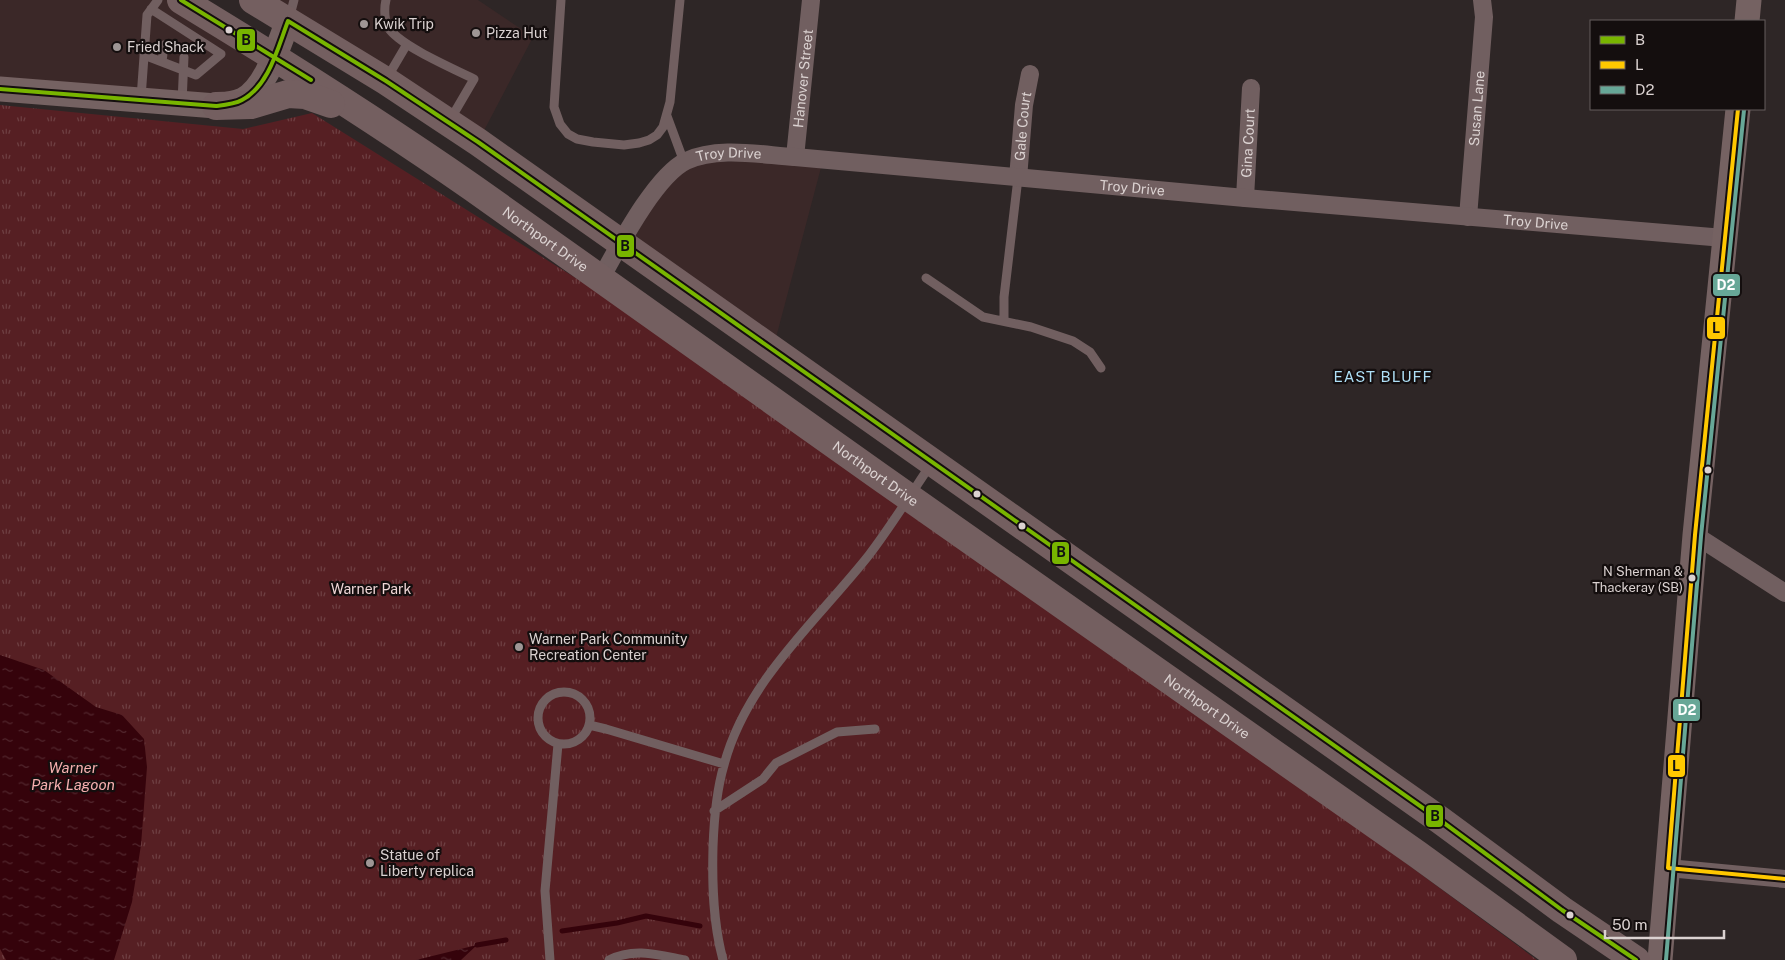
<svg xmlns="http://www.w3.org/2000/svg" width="1785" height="960" font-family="'Public Sans',sans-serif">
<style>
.built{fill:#3b2828}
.park{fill:url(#park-tufts)}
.water{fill:url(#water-ripples)}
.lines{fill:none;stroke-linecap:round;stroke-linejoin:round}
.stream{stroke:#35030b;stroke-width:5}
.lane{stroke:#715f60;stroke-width:9}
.street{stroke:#715f60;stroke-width:18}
.secondary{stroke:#756262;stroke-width:25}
.primary{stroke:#745f60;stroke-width:28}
.bus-1-casing{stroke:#140e0e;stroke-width:8}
.bus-2-casing{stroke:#140e0e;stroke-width:8}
.bus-3-casing{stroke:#140e0e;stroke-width:8}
.bus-1{stroke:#78b500;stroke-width:4}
.bus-2{stroke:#ffc800;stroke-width:4}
.bus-3{stroke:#67a797;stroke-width:4}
.poi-dot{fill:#9e9695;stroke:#140e0e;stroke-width:2}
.bus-dot{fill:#dbd2d1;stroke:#140e0e;stroke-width:2}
.labels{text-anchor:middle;stroke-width:4.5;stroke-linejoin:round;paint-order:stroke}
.bus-label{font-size:13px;fill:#dbd2d1;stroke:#140e0e;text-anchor:end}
.poi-label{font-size:14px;fill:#dbd2d1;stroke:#140e0e;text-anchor:start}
.street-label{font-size:14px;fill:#dbd2d1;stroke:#140e0e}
.park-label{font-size:14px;fill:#efd6d6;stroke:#140e0e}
.neighbourhood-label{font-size:15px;letter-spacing:1px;fill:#aedff6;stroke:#140e0e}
.water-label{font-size:15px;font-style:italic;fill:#f5afaf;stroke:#140e0e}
.line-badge{stroke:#140e0e;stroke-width:2}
.badge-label{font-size:14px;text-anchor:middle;font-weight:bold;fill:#fff}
.pale-badge-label{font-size:14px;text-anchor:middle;font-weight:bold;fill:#111}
</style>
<defs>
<pattern id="park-tufts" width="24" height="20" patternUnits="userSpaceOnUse" patternTransform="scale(1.25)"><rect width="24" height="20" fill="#561f23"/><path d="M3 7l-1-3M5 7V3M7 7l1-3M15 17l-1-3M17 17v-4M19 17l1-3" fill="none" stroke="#6e3f42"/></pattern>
<pattern id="water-ripples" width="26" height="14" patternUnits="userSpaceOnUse" patternTransform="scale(1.25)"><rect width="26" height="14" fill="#35030b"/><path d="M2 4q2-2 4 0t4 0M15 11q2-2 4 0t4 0" fill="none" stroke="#52272e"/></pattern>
</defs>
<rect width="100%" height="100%" fill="#2e2626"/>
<path class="built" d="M 0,0 L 181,0 L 274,57 L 248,96 L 0,89 Z
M 253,0 L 478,0 L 533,37 L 478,142 Z
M 823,160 L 773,349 L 622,242 L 684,162 Z"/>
<path class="park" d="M 0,105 L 243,129 L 312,113 L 646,322 L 1311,793 L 1537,960 L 0,960 Z"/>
<path class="water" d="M 0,655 L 44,670 L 96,707 L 122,715 L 144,739 L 147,767 L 141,845 L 132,902 L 114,960 L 6,960 L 0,949 Z
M 477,945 L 461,960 L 415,960 L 416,960 Z"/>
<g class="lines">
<path class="stream" d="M 562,931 L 617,923 L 646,916 L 700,926
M 477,945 L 506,940"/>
<path class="lane" d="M 386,0 C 384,8 384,23 390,30 C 405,48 452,68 474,79 L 450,120
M 561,0 L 554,107 L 560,124 L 568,134 L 577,139 L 593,142 L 624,145 L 639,143 L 649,140 L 657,135 L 663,127 L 670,102 L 680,0
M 289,19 L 294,0
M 144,55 L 196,75 L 221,54 L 151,9
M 162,62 L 164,45
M 387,78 L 407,44
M 141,98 L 147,15 L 158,0
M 182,103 L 184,57
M 667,116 L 684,162
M 926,278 L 983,317 L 1031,327 L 1073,341 L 1090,352 L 1101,368
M 1004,321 L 1004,297 L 1018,178
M538 718a26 26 0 1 1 52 0a26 26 0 1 1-52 0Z
M 589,725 L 606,729 L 724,764
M 714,811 L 763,779 L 776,763 L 837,732 L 875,729
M 550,960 L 545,891 L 558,744
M 609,960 C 634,947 659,955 685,960
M 723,960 C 713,923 712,885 713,847 C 714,819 716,792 724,765 C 746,681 817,621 869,555 C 891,526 911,494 931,464"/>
<g class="street">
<path id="s1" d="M 795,157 L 811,0"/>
<path id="s2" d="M 1018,178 L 1024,105 L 1030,74"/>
<path id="s3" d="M 1245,198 L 1251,88"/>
<path id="s4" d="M 1468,217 L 1484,17 L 1482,0"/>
<path id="s5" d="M 601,278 C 618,248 655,176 686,161 C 718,146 761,155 795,157 L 1245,198 L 1724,238"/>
<path d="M 1695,535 L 1785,593"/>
<path d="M 1668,868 L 1785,879"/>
</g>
<path class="secondary" d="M 1747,21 L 1749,0
M 0,89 L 216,106 C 225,105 234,104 243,100 C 267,87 278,46 288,21
M 1660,960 L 1695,535 L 1738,109"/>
<g class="primary">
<path id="s6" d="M 181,0 C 280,60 378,122 473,188 L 880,477 L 1417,854 L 1563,960"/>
<path d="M 253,0 L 386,81 L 478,142 L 1440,820 L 1562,910 L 1636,960"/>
<path d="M 216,106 L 251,105 L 288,94 L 305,95 L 331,104"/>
</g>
<g class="bus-1-casing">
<path id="bus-1" d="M 181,0 L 311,80
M 0,89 L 216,106 C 225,105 235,104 242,100 C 269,86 278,47 288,21 L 386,81 L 478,142 L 1440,820 L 1562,910 L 1636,960"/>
</g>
<g class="bus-2-casing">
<path id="bus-2" d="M 1738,109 L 1695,535 L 1668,868 L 1785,879"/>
</g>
<g class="bus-3-casing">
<path id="bus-3" d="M 1666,960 L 1701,536 L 1744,110"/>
</g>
<use href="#bus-1" class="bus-1"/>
<use href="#bus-2" class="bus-2"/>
<use href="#bus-3" class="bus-3"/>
</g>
<g class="poi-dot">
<circle cx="364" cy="24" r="5"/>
<circle cx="476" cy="33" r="5"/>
<circle cx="117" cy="47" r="5"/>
<circle cx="519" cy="647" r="5"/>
<circle cx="370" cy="863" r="5"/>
</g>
<g class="bus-dot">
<circle cx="229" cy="30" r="4.5"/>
<circle cx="1708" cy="470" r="4.5"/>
<circle cx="977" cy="494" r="4.5"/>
<circle cx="1022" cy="526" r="4.5"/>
<circle cx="1692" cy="578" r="4.5"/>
<circle cx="1570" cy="915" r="4.5"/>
</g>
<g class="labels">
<g class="bus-label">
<text x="1683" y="576">N Sherman &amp;<tspan x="1683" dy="16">Thackeray (SB)</tspan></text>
</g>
<g class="poi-label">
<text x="374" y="29">Kwik Trip</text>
<text x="486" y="38">Pizza Hut</text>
<text x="127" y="52">Fried Shack</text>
<text x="529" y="644">Warner Park Community<tspan x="529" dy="16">Recreation Center</tspan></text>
<text x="380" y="860">Statue of<tspan x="380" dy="16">Liberty replica</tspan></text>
</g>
<g class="street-label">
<text dy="5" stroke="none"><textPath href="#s1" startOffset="79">Hanover Street</textPath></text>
<text dy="5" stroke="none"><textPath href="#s4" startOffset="109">Susan Lane</textPath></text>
<text dy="5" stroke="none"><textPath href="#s2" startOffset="52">Gale Court</textPath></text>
<text dy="5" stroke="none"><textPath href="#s3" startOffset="55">Gina Court</textPath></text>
<text dy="5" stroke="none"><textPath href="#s5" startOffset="190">Troy Drive</textPath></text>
<text dy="5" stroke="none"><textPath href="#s5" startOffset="595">Troy Drive</textPath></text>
<text dy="5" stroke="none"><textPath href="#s5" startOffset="1000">Troy Drive</textPath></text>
<text dy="5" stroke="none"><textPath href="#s6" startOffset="436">Northport Drive</textPath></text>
<text dy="5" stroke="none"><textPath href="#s6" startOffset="841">Northport Drive</textPath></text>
<text dy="5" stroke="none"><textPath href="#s6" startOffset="1246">Northport Drive</textPath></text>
</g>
<g class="park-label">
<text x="371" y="594">Warner Park</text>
</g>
<g class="neighbourhood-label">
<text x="1383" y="382">EAST BLUFF</text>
</g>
<g class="water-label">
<text x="73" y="773">Warner<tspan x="73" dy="17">Park Lagoon</tspan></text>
</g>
</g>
<g class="line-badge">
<rect x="236" y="28" width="20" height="24" rx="5" fill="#78b500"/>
<rect x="616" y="234" width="19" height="24" rx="5" fill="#78b500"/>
<rect x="1712" y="273" width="29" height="24" rx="5" fill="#67a797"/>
<rect x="1706" y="316" width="20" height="24" rx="5" fill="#ffc800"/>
<rect x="1051" y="541" width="19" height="24" rx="5" fill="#78b500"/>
<rect x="1672" y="698" width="29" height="24" rx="5" fill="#67a797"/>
<rect x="1667" y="754" width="19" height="24" rx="5" fill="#ffc800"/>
<rect x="1425" y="804" width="19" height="24" rx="5" fill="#78b500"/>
</g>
<g class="badge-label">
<text x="1726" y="290">D2</text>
<text x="1687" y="715">D2</text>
</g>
<g class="pale-badge-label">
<text x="246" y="45">B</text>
<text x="625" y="251">B</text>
<text x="1716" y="333">L</text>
<text x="1061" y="557">B</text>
<text x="1676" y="771">L</text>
<text x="1435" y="821">B</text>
</g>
<rect x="1590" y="20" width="175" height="90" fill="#140e0e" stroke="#645c5c"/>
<rect x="1600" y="36" width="25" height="8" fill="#78b500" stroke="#645c5c"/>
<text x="1635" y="45" font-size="15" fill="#dbd2d1">B</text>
<rect x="1600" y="61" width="25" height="8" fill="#ffc800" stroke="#645c5c"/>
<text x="1635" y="70" font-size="15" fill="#dbd2d1">L</text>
<rect x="1600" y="86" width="25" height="8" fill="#67a797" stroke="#645c5c"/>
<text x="1635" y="95" font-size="15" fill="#dbd2d1">D2</text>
<path d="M1605 930v8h119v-8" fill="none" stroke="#dbd2d1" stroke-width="2.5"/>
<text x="1612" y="930" font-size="15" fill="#dbd2d1" stroke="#140e0e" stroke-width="4" paint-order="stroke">50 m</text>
</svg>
